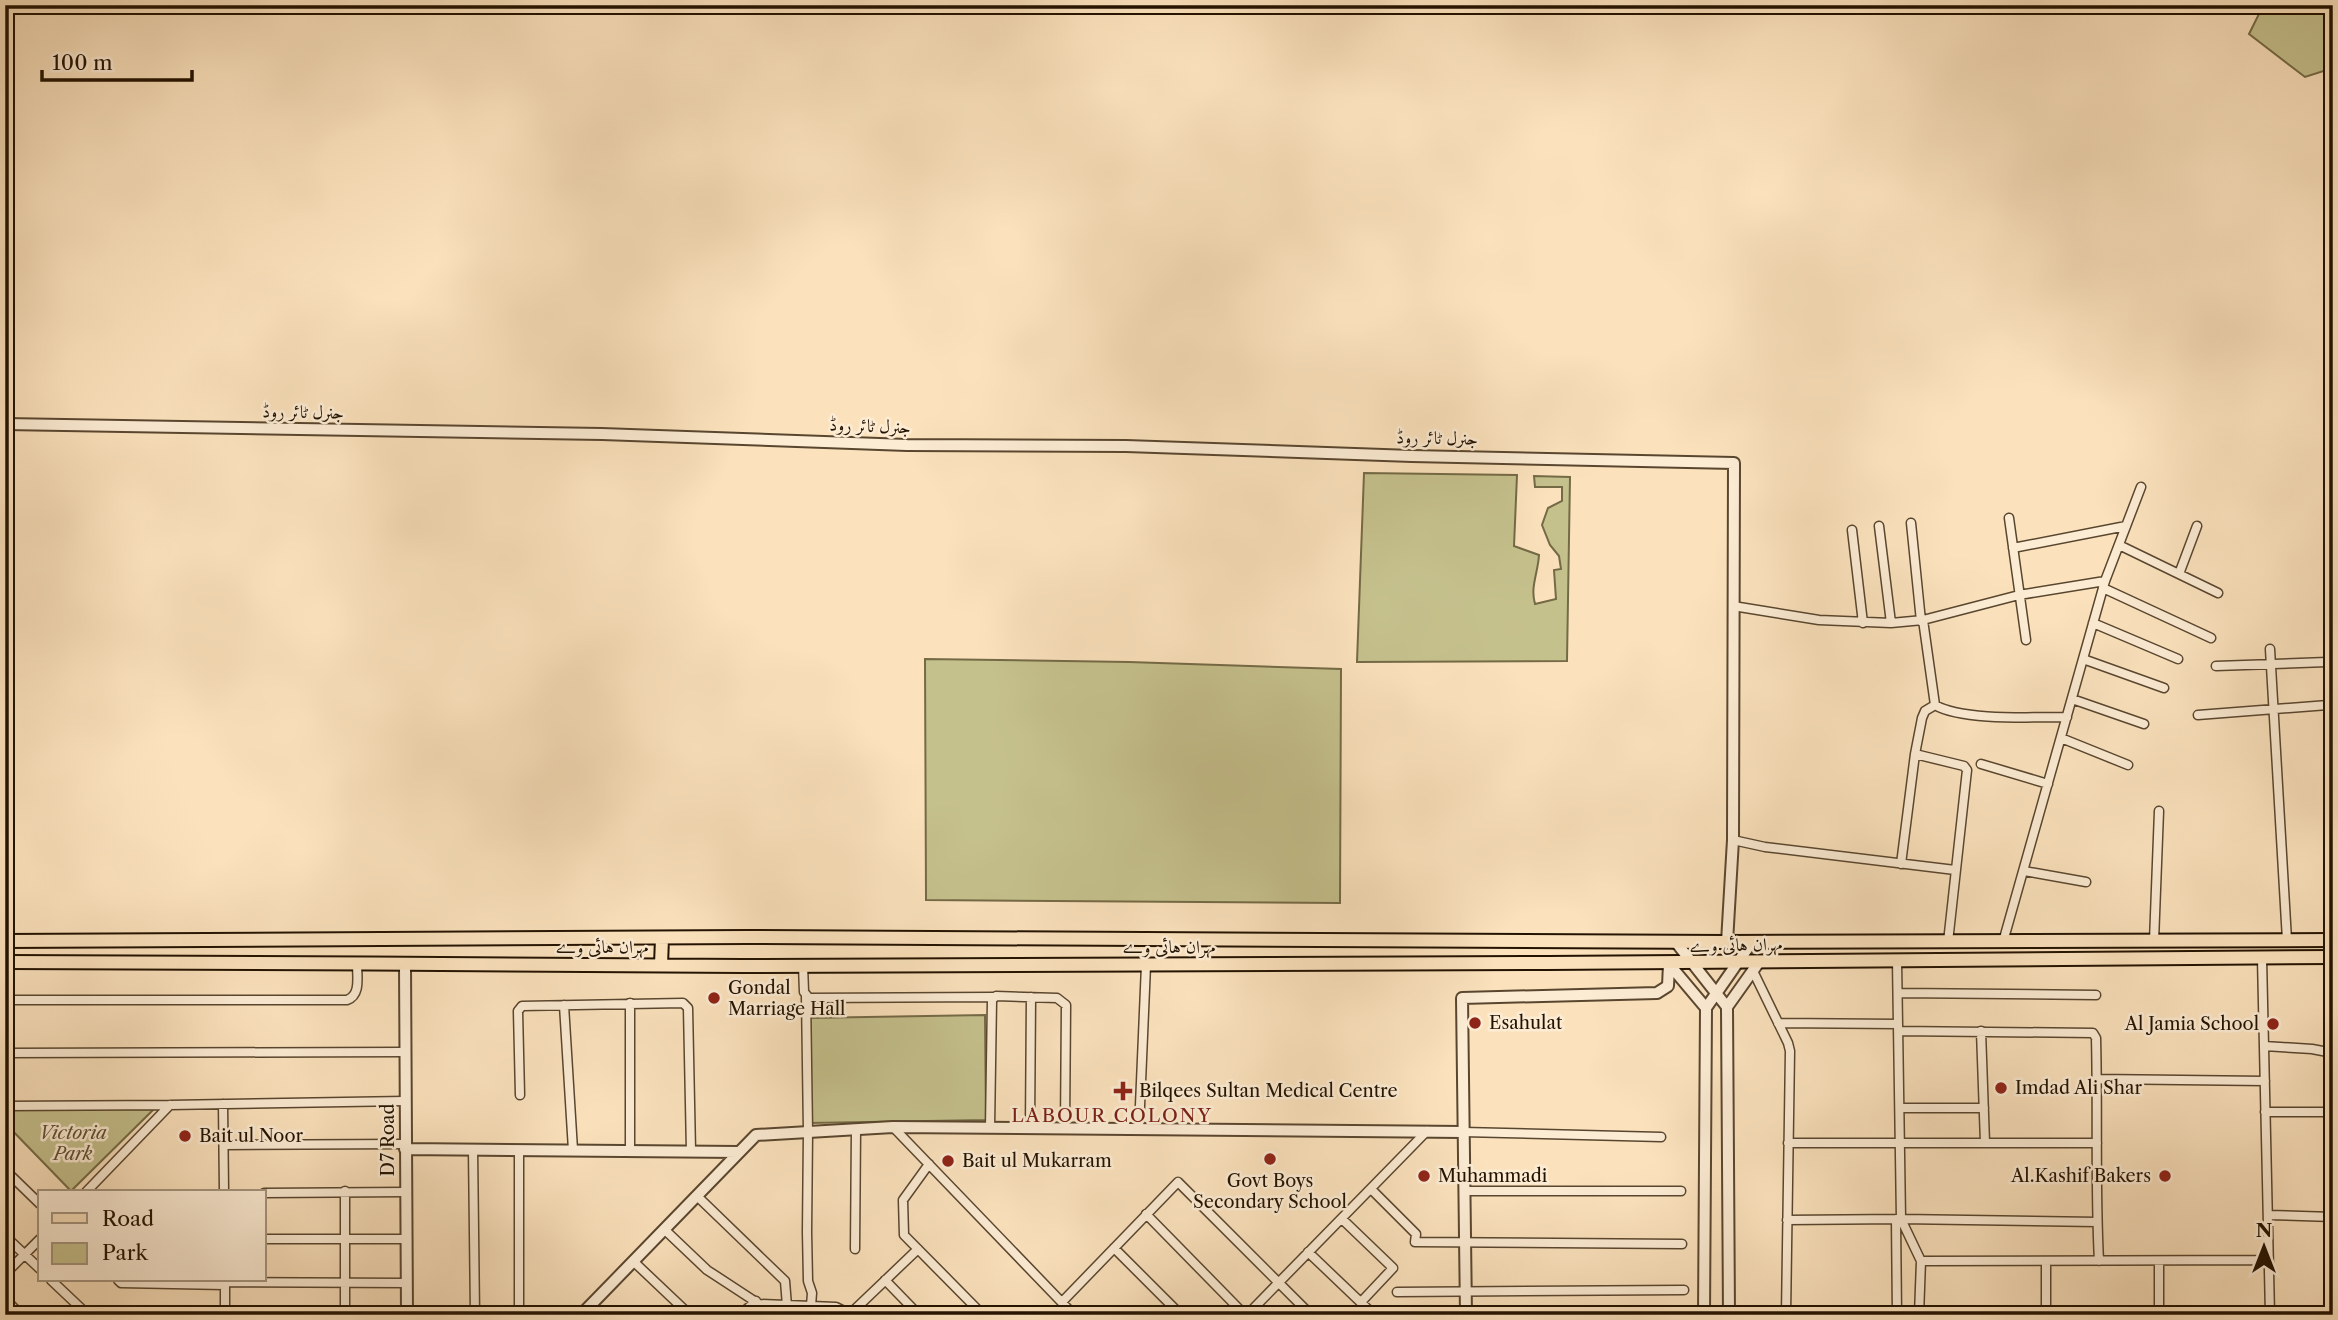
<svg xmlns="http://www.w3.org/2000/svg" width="2338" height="1320" font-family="'Libre Caslon Text',Amiri,serif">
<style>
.green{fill:#c5c18d;stroke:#746a46;stroke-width:2}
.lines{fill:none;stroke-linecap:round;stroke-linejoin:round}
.minor-casing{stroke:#59462f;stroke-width:11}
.tertiary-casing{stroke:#59462f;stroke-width:14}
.primary-casing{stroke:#231200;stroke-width:16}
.minor{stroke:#fcecd4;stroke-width:8}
.tertiary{stroke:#fcecd4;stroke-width:10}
.primary{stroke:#fbe2bd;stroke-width:12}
.poi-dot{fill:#8f2418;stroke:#fcecd4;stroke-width:2.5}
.labels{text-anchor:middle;stroke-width:5;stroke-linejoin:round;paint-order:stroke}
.street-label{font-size:18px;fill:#231200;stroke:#fcecd4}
.poi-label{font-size:18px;fill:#231200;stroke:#fcecd4;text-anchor:start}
.park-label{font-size:18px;font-style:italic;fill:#5c4f31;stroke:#fcecd4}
.neighbourhood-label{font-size:19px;letter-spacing:2px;fill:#7a1f14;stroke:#fcecd4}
</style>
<rect width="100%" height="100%" fill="#fbe2bd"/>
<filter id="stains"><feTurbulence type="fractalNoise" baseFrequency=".00286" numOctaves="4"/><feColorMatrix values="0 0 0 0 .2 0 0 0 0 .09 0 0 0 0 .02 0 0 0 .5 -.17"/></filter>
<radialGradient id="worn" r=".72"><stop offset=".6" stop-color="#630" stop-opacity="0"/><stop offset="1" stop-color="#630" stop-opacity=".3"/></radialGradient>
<path class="green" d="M 2258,5 L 2333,5 L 2333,68 L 2305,77 L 2249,34 L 2260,12 Z
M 1364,473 L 1517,475 L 1514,546 L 1539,555 C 1538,573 1530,587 1535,604 L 1556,599 L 1554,570 L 1561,569 L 1559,556 L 1550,545 L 1542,525 L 1548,508 L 1562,501 L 1562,487 L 1535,487 L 1534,476 L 1570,477 L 1567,661 L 1357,662 Z
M 925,659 L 1129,662 L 1341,669 L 1340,903 L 926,900 Z
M 985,1015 L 986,1120 L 809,1123 L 808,1018 Z
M 154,1109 L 71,1191 L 5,1123 L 5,1110 Z"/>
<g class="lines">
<g class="minor-casing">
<path id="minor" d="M 2009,518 L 2026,640
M 1911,523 L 1921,621
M 1879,526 L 1891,623
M 1852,530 L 1863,623
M 2119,545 L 2218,593
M 2013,548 L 2126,526
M 2179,574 L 2197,526
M 2103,588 L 2211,638
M 1733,606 L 1819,620 L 1891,623 L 1923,620 L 2019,595 L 2105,581
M 1923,620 L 1935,705 C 1962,721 2034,717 2067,717
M 2093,623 L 2178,659
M 2270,649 L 2287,940
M 2083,659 L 2164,688
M 2216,666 L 2327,662
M 2072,699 L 2144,724
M 2198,715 L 2328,705
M 2061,738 L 2128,765
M 1915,754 L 1964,766 L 1967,770 L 1948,942
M 1981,764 L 2048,784
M 1733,840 L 1765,847 L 1955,870
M 1901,864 L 1915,754 L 1922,718 L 1925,711 L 1935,705
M 2024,871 L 2086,882
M 2154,941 L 2159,811
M 2003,942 L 2105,581 L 2141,487
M 2262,958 L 2270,1315
M 1897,961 L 1901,1219 L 1921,1261 L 1919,1315
M 803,965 L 804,992 L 809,998 L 993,997
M 1753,971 L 1788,1043 L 1790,1051 L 1786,1315
M 1898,993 L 2096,995
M 806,996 L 808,1132 L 807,1232 L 808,1281 L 812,1293 L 811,1306
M 5,1000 L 347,1000 C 361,995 357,977 357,964
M 630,1003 L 630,1151
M 564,1005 L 573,1150
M 1778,1023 L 1898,1024
M 1898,1031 L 2093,1033 L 2096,1038 C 2098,1112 2095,1187 2099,1261
M 1981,1031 L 1985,1143
M 2264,1046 L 2312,1049 L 2333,1053
M 5,1053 L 405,1052
M 2097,1079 L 2265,1081
M 520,1095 L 518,1011 L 522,1006 L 683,1003 L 688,1008 L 691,1151
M 223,1104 L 224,1192
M 5,1106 L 170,1105 L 405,1101
M 1900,1108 L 1984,1108
M 2265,1112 L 2333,1112
M 893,1127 L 1074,1315
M 990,1128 L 992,1000 L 996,996 L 1057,998 L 1066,1005 L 1065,1129
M 1030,1128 L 1031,997
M 1139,1129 L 1146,965
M 1463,1132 L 1661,1137
M 1788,1143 L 2097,1143
M 224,1145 L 405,1144
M 473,1149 L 475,1315
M 519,1150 L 519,1315
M 929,1164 L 903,1200 L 904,1235 L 983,1315
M 5,1170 L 40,1204
M 1371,1189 L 1416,1234 L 1415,1242 L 1682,1244
M 1465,1191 L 1681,1191
M 86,1192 L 170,1105
M 264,1193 L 406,1192
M 697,1196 L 785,1281 L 787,1306
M 1146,1214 L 1245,1315
M 2268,1215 L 2333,1217
M 1342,1219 L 1393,1268 L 1362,1301
M 1896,1219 L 1897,1315
M 1787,1220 L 1901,1219 L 2097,1222
M 665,1230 L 707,1270 L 759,1304 L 763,1315
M 5,1236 L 40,1269
M 264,1239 L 406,1239
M 1114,1248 L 1181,1315
M 855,1249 L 856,1129
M 1308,1252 L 1374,1315
M 633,1261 L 690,1315
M 1921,1261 L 2268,1260
M 2046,1261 L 2046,1312
M 5,1274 L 40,1239
M 51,1280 L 88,1315
M 118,1280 L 121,1283 L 225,1285
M 885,1280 L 919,1315
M 225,1282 L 406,1283
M 225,1283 L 225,1315
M 1397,1292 L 1684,1290
M 5,1299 L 21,1315
M 1062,1302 L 1178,1182 L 1311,1315
M 759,1304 L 836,1307 L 852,1315
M 1920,1312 L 2270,1312
M 850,1314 L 918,1249
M 2159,1314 L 2159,1261
M 345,1315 L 345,1191
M 740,1315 L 756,1301
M 1247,1315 L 1427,1131"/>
</g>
<g class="tertiary-casing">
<path id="tertiary" d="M 5,424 L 602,434 L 907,445 L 1126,446 L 1412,456 L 1734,463 L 1733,840 L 1727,942
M 1675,941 L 1727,1007 L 1729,1315
M 1669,964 L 1706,1008
M 405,965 L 407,1315
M 1727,1007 L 1759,962
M 405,1149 L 739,1152
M 581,1315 L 756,1135 L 893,1127 L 1463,1132
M 1466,1315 L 1462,998 L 1657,993 L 1668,986 L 1669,964
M 1704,1315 L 1706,1008 L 1752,942"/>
</g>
<g class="primary-casing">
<path id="primary" d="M 5,941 L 747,937 L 1727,942 L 2333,940
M 5,962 C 251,962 496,965 742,966 C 1272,966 1803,961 2333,957
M 661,965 L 662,938"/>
</g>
<use href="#minor" class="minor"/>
<use href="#tertiary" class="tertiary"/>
<use href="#primary" class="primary"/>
</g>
<g class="poi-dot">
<circle cx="714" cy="998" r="7"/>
<circle cx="1475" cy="1023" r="7"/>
<circle cx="2273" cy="1024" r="7"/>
<circle cx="2001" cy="1088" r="7"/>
<path d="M1119.5 1080.5h7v7h7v7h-7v7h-7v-7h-7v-7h7z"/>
<circle cx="185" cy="1136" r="7"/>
<circle cx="1270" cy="1159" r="7"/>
<circle cx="948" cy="1161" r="7"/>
<circle cx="1424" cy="1176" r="7"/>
<circle cx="2165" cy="1176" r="7"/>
</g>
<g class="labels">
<g class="street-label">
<text transform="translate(303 412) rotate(1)" y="6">جنرل ٹائر روڈ</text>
<text transform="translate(870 426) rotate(2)" y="6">جنرل ٹائر روڈ</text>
<text transform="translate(1437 438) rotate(1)" y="6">جنرل ٹائر روڈ</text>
<text transform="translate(1736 945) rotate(-1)" y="6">مہران ہائی وے</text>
<text x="602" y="953">مہران ہائی وے</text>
<text x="1169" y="953">مہران ہائی وے</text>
<text transform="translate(388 1140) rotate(-90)" y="6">D7 Road</text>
</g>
<g class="poi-label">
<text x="728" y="994">Gondal<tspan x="728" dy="21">Marriage Hall</tspan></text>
<text x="1489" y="1029">Esahulat</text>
<text x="2259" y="1030" text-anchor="end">Al Jamia School</text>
<text x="2015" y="1094">Imdad Ali Shar</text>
<text x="1139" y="1097">Bilqees Sultan Medical Centre</text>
<text x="199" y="1142">Bait ul Noor</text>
<text x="962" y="1167">Bait ul Mukarram</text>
<text x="1438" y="1182">Muhammadi</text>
<text x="2151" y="1182" text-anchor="end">Al.Kashif Bakers</text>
<text x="1270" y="1187" text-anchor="middle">Govt Boys<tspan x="1270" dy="21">Secondary School</tspan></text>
</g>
<g class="park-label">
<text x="73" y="1139">Victoria<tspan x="73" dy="21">Park</tspan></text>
</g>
<g class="neighbourhood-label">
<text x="1112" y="1122">LABOUR COLONY</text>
</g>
</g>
<rect width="2338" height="1320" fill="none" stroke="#fbe2bd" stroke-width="28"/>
<rect x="7" y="7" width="2324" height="1306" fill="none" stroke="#231200" stroke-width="3.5"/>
<rect x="14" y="14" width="2310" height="1292" fill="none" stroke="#231200" stroke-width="2"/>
<rect x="38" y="1190" width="228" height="91" fill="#fcecd4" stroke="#a5957f" stroke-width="2"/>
<rect x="52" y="1213" width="35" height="10" fill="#fbe2bd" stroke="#a5957f" stroke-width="2"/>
<text x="102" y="1226" font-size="21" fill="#231200">Road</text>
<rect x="52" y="1243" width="35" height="21" fill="#c5c18d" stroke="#a5957f" stroke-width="2"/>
<text x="102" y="1260" font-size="21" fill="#231200">Park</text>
<g transform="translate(2264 1247)" stroke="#fcecd4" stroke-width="5" paint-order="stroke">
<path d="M0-5L12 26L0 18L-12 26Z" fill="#231200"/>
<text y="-10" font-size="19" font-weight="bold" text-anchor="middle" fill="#231200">N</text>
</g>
<path d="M42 70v10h150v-10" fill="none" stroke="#231200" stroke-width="3.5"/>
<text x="52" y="70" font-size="21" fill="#231200" stroke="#fcecd4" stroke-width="5" paint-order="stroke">100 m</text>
<rect width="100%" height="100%" filter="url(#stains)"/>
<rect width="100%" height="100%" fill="url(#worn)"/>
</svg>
